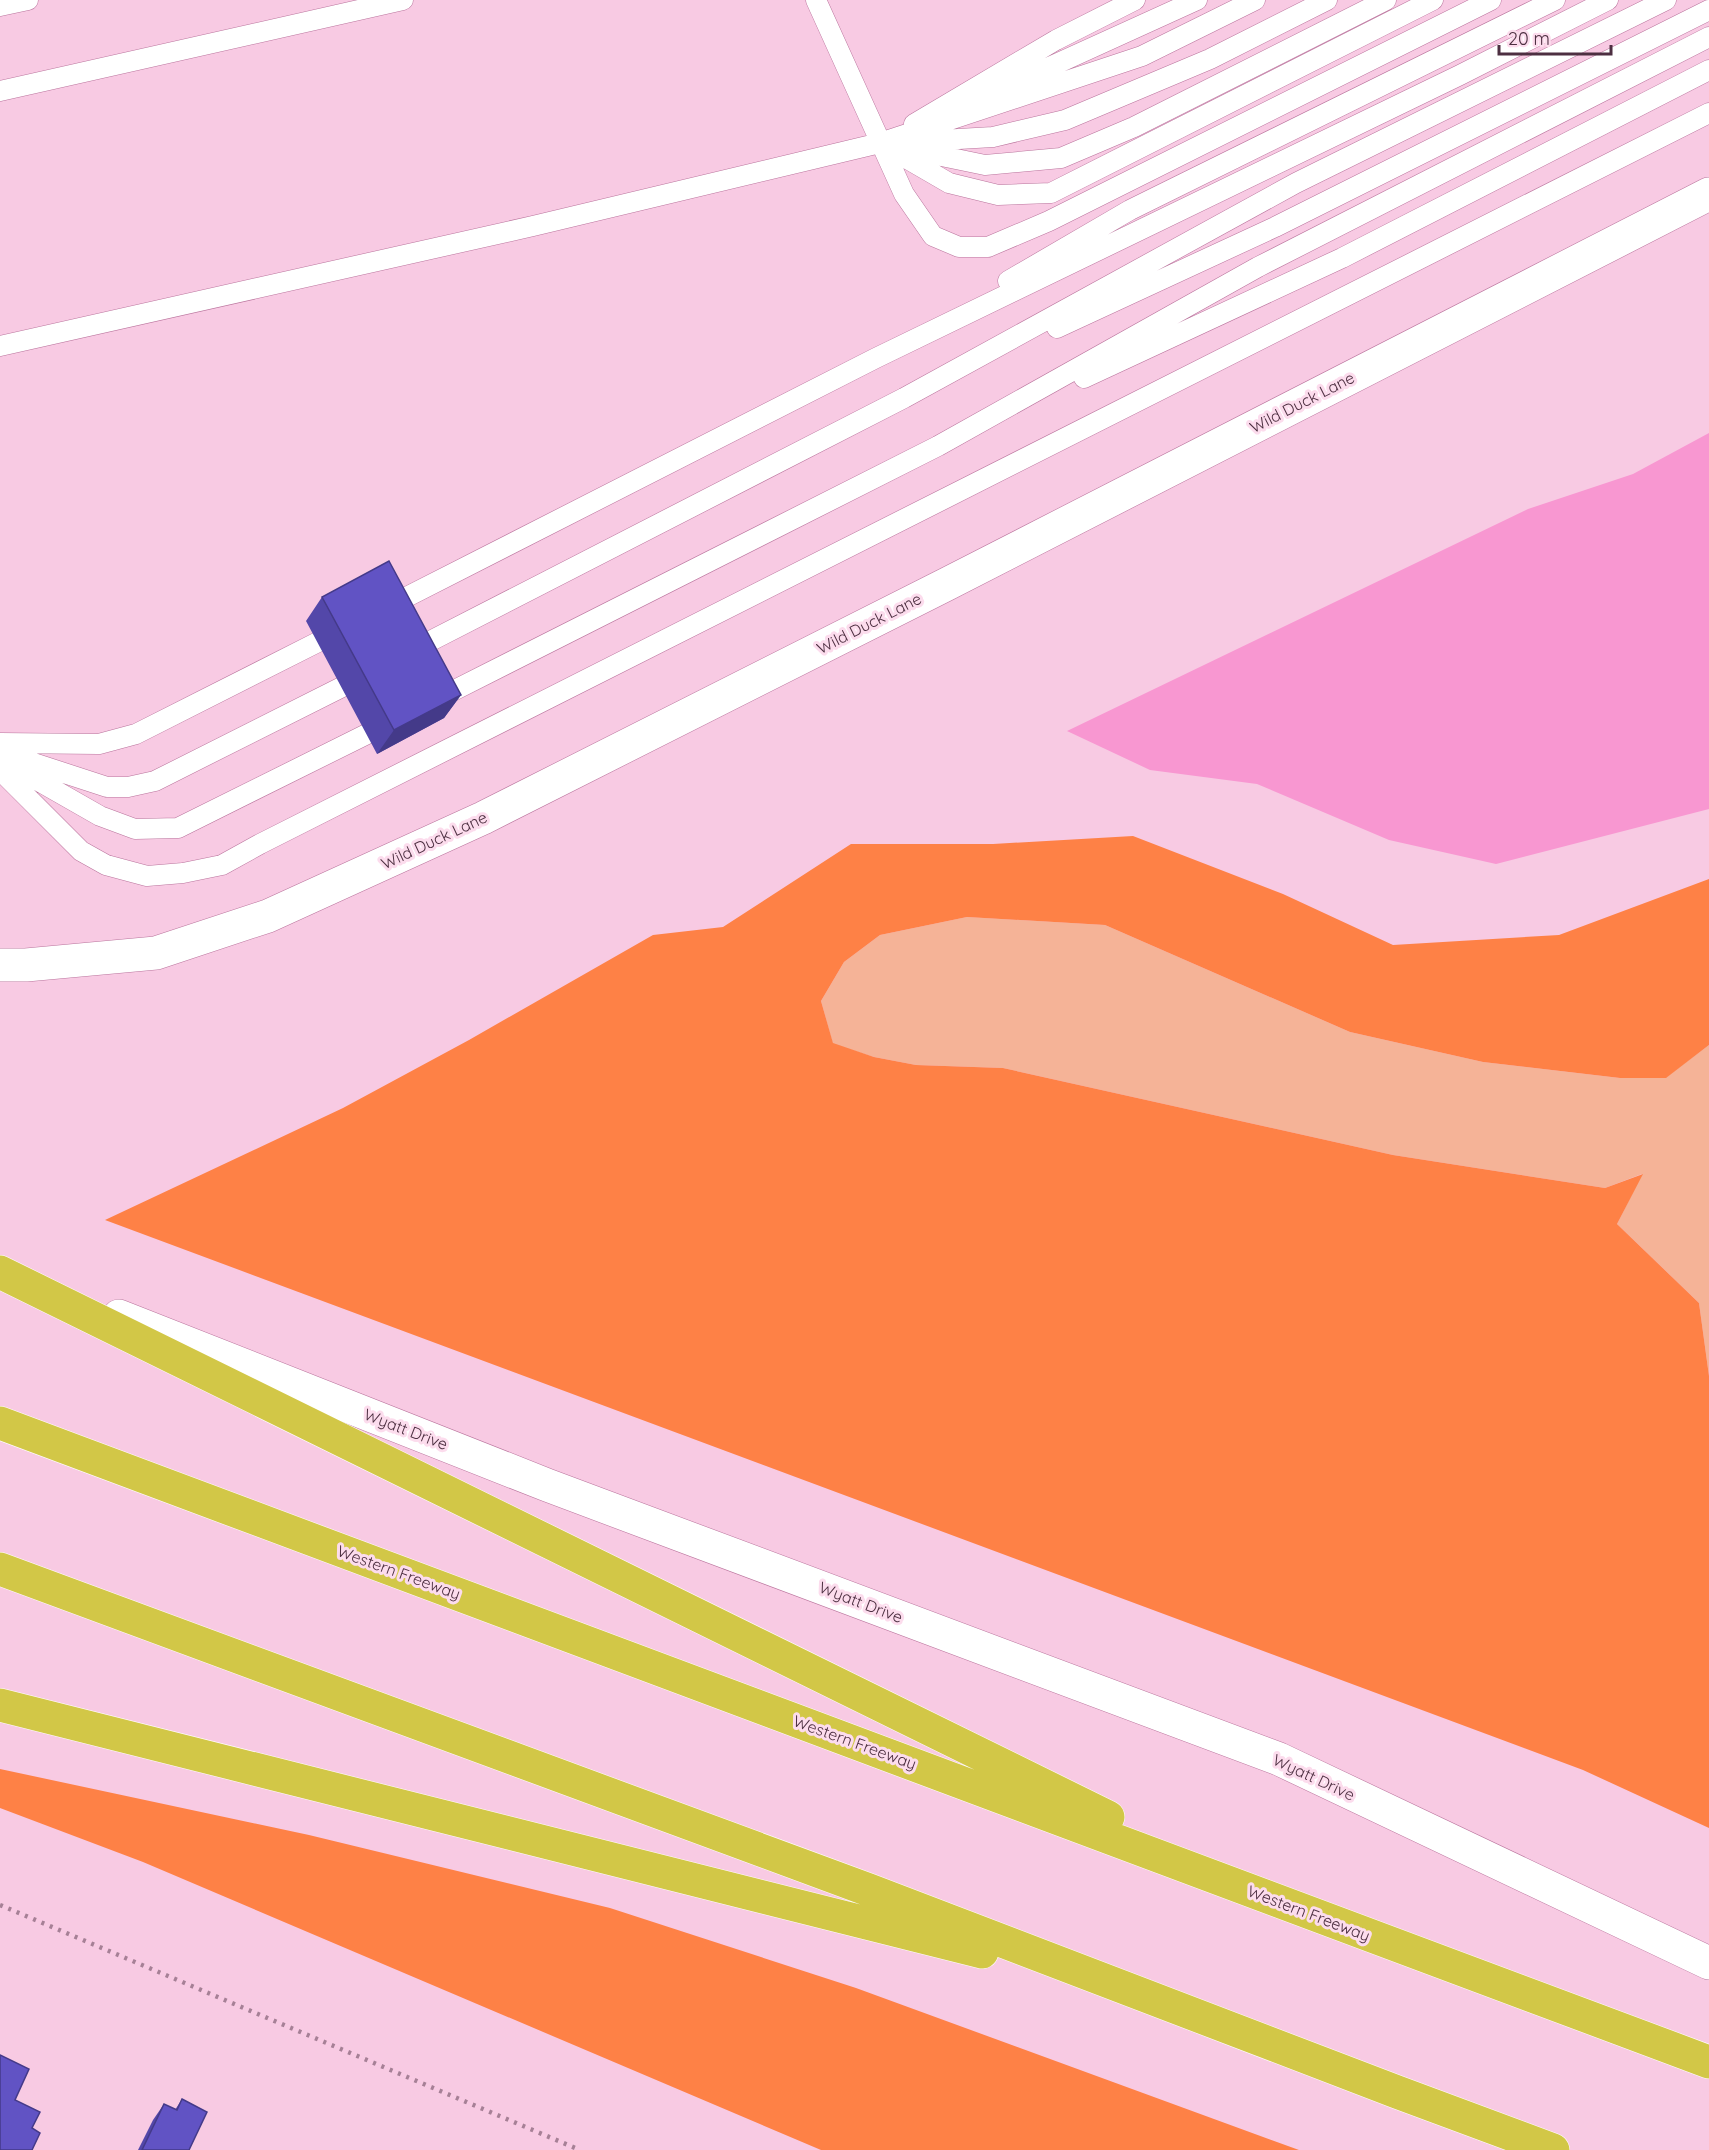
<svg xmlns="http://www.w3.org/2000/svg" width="1709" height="2150" font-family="Quicksand,sans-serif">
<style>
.green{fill:#f5b397}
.forest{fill:#fe8146}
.water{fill:#f897d1}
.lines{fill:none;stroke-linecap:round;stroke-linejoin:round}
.service-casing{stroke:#ba749d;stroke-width:21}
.minor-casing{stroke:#ba749d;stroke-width:34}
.motorway-casing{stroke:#fff;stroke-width:34}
.service{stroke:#fff;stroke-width:20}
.minor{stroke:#fff;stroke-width:33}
.motorway{stroke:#d2c747;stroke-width:33}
.rail{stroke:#a68096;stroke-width:4.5;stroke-dasharray:3 6;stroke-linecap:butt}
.wall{fill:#5347a9}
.shaded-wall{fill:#443a89}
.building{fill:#6153c4;stroke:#443a89;stroke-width:1.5}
.labels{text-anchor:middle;stroke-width:6;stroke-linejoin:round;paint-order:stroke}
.street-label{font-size:16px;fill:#4d2f41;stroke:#fcdced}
</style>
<rect width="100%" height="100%" fill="#f8cae3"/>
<path class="green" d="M 967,917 L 1105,925 L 1350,1032 L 1483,1062 L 1620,1078 L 1665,1078 L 1709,1045 L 1709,1376 L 1699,1303 L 1617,1224 L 1642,1174 L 1605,1188 L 1393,1155 L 1003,1068 L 916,1065 L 874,1057 L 833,1044 L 821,1001 L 844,962 L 880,935 Z"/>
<path class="forest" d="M 1133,836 L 1283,894 L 1393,945 L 1559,935 L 1709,879 L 1709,1045 L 1666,1078 L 1620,1078 L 1483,1062 L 1350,1032 L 1105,925 L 967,917 L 880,935 L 844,962 L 821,1001 L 833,1043 L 874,1057 L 916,1065 L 1003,1068 L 1393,1155 L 1605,1188 L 1643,1174 L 1617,1224 L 1699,1303 L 1709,1376 L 1709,1828 L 1583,1770 L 105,1220 L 343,1108 L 469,1040 L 653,935 L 723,927 L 851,844 L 993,844 Z
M 0,1769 L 309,1835 L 610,1908 L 856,1988 L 1299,2150 L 821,2150 L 143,1862 L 0,1808 Z"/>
<path class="water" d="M 1709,433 L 1709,809 L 1496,864 L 1389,840 L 1257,784 L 1150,770 L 1067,731 L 1528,509 L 1633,474 Z"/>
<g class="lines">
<g class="service-casing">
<path id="service" d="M 816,0 L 904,194 L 933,236 L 959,247 L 988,247 L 1049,221 L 1491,0
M 0,6 L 28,0
M 0,91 L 403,0
M 979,99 L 1197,0
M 914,124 L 1056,40 L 1135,0
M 907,142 L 993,137 L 1065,120 L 1210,59 L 1327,0
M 880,143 L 949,183 L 998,195 L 1051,193 L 1433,0
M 898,147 L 985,165 L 1061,158 L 1134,127 L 1386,0
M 1008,281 L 1130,210 L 1555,0
M 1057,328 L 1275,227 L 1709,10
M 0,346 L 533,226 L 880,143 L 1142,56 L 1255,0
M 1084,378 L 1342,258 L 1709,70
M 385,608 L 876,358 L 1460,75 L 1608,0
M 409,652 L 904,398 L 1296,183 L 1666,0
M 435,700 L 938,446 L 1258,267 L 1709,37
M 0,743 L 99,744 L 136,734 L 318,642
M 12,756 L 107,787 L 128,787 L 155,781 L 342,687
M 0,759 L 100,816 L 135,829 L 178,828 L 367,734
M 0,770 L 81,851 L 106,865 L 147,876 L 183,873 L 222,865 L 260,844 L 1709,113"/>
</g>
<g class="minor-casing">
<path id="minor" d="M 0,965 L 26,965 L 156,953 L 268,916 L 483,818 L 947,584 L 1709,194
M 119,1316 L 547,1485 L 1279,1759 L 1709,1963"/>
</g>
<g class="motorway-casing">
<path id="motorway" d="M 0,1272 L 1108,1817
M 0,1423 L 1709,2062
M 0,1569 L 869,1890 L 1397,2092 L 1553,2150
M 0,1705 L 982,1952"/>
</g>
<use href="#service" class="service"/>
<use href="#minor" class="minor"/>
<use href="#motorway" class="motorway"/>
<path class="rail" d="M 0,1905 L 580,2150"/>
</g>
<path class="wall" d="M 322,597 L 461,695 L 444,718 L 377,754 L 306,621 Z
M 182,2099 L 189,2150 L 138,2150 L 153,2120 L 164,2104 L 175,2110 Z"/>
<path class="shaded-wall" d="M 461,695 L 444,718 L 377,754 L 394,730 Z"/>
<path class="building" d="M 389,561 L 461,695 L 394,730 L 322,597 Z
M 0,2055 L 29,2069 L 15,2100 L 40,2112 L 32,2128 L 40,2133 L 32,2150 L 0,2150 Z
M 182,2099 L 207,2112 L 189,2150 L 142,2150 L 164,2104 L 177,2110 Z"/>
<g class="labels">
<g class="street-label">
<text transform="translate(1302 402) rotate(-27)" y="6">Wild Duck Lane</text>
<text transform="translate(869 623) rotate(-27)" y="6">Wild Duck Lane</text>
<text transform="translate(434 840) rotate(-25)" y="6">Wild Duck Lane</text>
<text transform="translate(406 1429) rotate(21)" y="6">Wyatt Drive</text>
<text transform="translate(399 1572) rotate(20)" y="6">Western Freeway</text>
<text transform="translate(861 1602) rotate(21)" y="6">Wyatt Drive</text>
<text transform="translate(855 1742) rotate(20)" y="6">Western Freeway</text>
<text transform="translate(1314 1777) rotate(25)" y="6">Wyatt Drive</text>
<text transform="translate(1309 1913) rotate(21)" y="6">Western Freeway</text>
</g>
</g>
<path d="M1499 45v9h112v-9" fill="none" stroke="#4d2f41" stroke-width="3"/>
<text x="1508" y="45" font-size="18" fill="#4d2f41" stroke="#fcdced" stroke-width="4.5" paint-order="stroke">20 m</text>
</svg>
